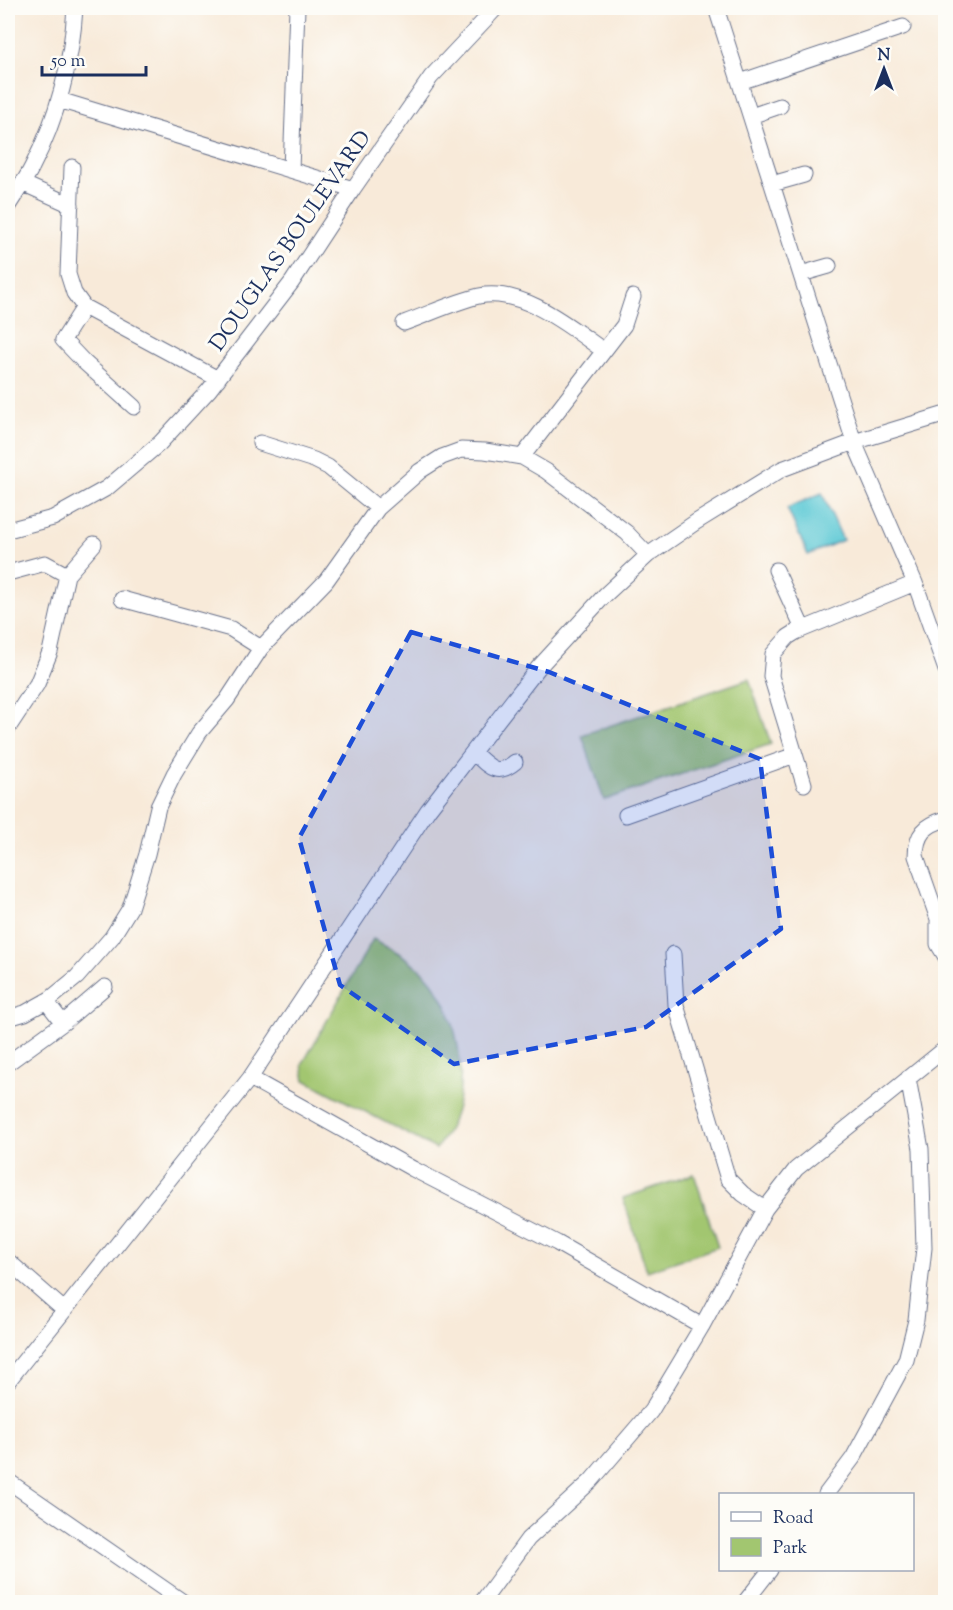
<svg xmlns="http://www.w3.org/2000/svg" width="953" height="1610" font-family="'Sorts Mill Goudy',serif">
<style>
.green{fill:#a2c670;stroke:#5e7a67;stroke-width:1.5}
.water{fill:#5dc9d5;stroke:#3c7c9a;stroke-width:1.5}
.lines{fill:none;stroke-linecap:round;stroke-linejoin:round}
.minor-casing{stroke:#687089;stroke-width:17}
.minor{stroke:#fff;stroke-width:15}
.marked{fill:#1d4ed8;fill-opacity:0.2;stroke:#1d4ed8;stroke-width:4.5;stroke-dasharray:12 8;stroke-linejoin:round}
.labels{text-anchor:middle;stroke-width:6;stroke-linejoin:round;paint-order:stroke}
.street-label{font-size:22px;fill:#1b2f5e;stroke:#fdfcf7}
</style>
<rect width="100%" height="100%" fill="#fdfcf7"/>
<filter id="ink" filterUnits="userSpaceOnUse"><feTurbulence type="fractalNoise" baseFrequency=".0167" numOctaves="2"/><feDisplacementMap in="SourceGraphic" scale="12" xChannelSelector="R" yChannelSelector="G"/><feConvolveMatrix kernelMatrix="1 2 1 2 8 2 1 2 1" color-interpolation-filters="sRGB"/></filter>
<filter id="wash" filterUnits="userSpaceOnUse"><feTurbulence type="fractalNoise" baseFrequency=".008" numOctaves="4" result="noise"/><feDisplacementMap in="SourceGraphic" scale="24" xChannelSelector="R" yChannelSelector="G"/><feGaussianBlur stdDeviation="1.35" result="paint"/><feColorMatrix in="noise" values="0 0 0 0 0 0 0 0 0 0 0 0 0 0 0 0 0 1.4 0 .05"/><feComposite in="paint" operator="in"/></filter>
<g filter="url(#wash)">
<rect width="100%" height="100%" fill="#f8ead9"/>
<path class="green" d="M 749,679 L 771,744 L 604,800 L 582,735 Z
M 373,939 C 395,950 416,962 432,982 C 459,1018 469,1080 452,1122 C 448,1132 442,1140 436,1149 L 305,1080 L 302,1065 Z
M 694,1174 L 718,1247 L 647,1271 L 623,1198 Z"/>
<path class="water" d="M 822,493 L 843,540 L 808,555 L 787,508 Z"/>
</g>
<g filter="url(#ink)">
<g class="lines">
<g class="minor-casing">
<path id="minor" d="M 716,8 L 854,442 L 915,583 L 946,670
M 740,82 L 903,27
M 59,100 L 353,189
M 751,116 L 780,106
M 72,167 L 68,274 L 74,293 L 84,307 L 218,379
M 291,170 L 297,8
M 22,183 L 71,205
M 772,184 L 804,175
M 8,206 C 16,193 25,181 32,167 C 57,119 72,62 75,8
M 801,274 L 829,266
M 84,307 L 63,340 L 84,362 L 134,407
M 404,323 C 429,314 454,302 479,296 C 523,287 571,328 604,351
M 260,443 L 314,460 L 328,467 L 378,508
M 522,457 L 624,325 L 633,297
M 8,530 L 53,518 L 107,488 L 160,443 L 209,390 L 292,282 L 353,189 L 431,77 L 496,8
M 776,570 L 803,629
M 8,573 L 45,563 L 67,575
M 122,599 L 231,629 L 261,648
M 8,728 L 37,684 L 50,652 L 67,575 L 94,544
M 474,753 C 489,767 497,777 515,762
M 804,784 L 771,676 L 773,654 L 788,637 L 796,632 L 915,583
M 626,815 L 795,755
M 946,819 C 925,825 916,834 916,856 L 938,919 L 938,944 L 946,957
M 673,954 L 676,1005 L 728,1179 L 743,1194 L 765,1209
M 8,1018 L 25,1013 L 50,999 L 77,977 L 112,937 L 130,908 L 147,854 L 158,807 L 174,774 L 199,733 L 227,700 L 261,648 L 326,581 L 378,508 L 420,471 L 442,457 L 461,450 L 485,451 L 522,457 L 546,471 L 627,533 L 648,555
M 63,1023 L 105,987
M 8,1063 L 63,1023 L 46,1001
M 250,1078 L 413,1169 L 557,1243 L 702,1326
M 8,1261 L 64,1310
M 8,1381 L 250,1078 L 428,810 L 538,668 L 605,595 L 648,555 L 696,522 L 782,469 L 854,442 L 946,414
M 8,1481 L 183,1602
M 826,1494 L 853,1458 L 906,1360 L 916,1320 L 924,1248 L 921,1149 L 908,1078
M 482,1602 L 528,1539 L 591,1481 L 651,1411 L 702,1326 L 765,1209 L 796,1169 L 946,1048
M 745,1602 L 770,1570"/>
</g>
<use href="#minor" class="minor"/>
</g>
</g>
<path class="marked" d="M 411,632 L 549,672 L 760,759 L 781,929 L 646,1027 L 454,1064 L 340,985 L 299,838 Z"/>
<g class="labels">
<g class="street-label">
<text transform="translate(289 240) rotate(-55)" y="8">DOUGLAS BOULEVARD</text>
</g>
</g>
<rect width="953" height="1610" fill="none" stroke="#fdfcf7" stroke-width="30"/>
<rect x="719" y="1493" width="195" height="78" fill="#fdfcf7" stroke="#a3aaba" stroke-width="1.5"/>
<rect x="731" y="1512" width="30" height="9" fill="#ffffff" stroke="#a3aaba" stroke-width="1.5"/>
<text x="773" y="1523" font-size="18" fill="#1b2f5e">Road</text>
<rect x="731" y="1538" width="30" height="18" fill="#a2c670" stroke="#a3aaba" stroke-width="1.5"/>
<text x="773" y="1553" font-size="18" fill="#1b2f5e">Park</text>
<g transform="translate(884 69)" stroke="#fdfcf7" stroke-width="4.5" paint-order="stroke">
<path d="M0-4.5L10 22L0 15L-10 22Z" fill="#1b2f5e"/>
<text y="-9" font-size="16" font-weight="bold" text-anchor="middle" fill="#1b2f5e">N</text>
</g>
<path d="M42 66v9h104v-9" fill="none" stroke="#1b2f5e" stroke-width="3"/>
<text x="51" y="66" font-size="18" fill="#1b2f5e" stroke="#fdfcf7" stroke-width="4.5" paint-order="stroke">50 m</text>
</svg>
